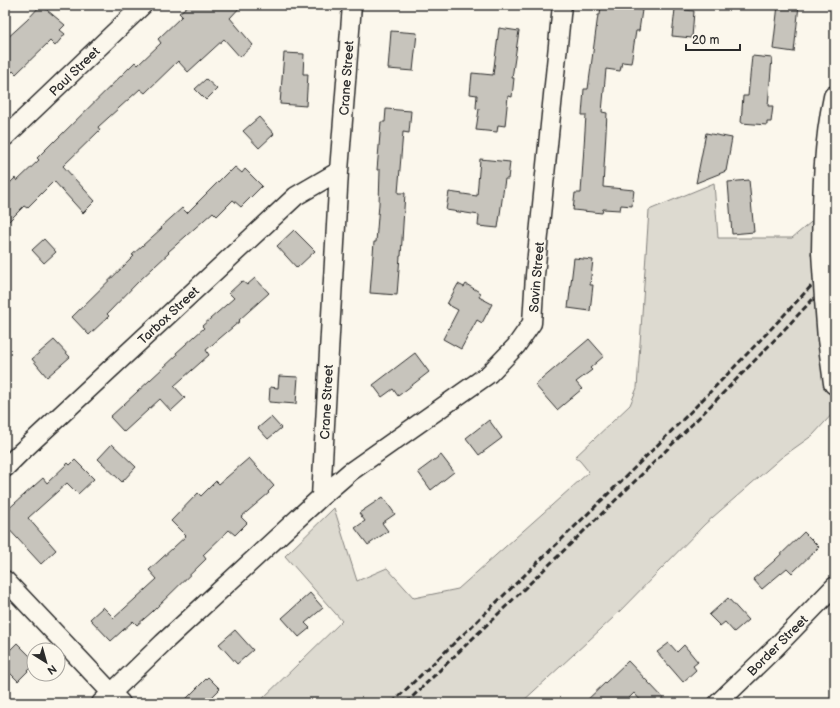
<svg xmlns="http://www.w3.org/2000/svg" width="840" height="708" font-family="'Balsamiq Sans',sans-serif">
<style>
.green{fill:#dddad0;stroke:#84827e}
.building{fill:#c7c4bc;stroke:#2b2b2b}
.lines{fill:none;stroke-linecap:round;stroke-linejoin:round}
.minor-casing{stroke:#2b2b2b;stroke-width:21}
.tertiary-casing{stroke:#2b2b2b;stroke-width:25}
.minor{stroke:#fbf7ec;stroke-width:18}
.tertiary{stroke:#fbf7ec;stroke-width:22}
.rail{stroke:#2b2b2b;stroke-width:3;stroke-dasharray:6 3;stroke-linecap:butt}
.tertiary-bridge-casing{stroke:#2b2b2b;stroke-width:25;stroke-linecap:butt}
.tertiary-bridge{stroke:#fbf7ec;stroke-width:22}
.labels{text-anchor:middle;stroke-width:3;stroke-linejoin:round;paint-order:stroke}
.street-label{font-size:13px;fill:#2b2b2b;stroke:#fbf7ec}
</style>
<rect width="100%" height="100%" fill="#fbf7ec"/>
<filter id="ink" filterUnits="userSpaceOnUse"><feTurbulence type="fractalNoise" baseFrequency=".025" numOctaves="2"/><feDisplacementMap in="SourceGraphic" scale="8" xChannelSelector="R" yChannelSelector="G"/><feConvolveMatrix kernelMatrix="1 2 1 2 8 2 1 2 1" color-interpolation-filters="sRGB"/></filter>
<g filter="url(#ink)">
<path class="green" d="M 714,183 L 718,238 L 792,238 L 835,202 L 835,411 L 813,435 L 782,457 L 705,524 L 614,617 L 521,703 L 258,703 L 342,621 L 285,556 L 334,508 L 357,581 L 387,568 L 414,598 L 458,589 L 589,472 L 580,461 L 575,457 L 630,405 L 637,388 L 649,210 Z"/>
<path class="building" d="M 41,5 L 65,25 L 60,30 L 65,34 L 55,46 L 50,41 L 16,74 L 13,71 L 5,79 L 5,40 L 27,20 Z
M 189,5 L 242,5 L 230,18 L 253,45 L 240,57 L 224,39 L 188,72 L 178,61 L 145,93 L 140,89 L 98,127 L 100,130 L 63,166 L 95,201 L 83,213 L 54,181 L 27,208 L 24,206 L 5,225 L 5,188 L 15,178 L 17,181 L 39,160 L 37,158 L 54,141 L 54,142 L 135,62 L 138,65 L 161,43 L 158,39 L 182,16 L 179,13 Z
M 778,5 L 799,5 L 794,52 L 773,49 Z
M 601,6 L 642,10 L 639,31 L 636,31 L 631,63 L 622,62 L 620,71 L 606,69 L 602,112 L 607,113 L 603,187 L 634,190 L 632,206 L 621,205 L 620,210 L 603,209 L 602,213 L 573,210 L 575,193 L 581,193 L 586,115 L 582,115 L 584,89 L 588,89 L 598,15 L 600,15 Z
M 675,9 L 694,11 L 692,38 L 672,36 Z
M 499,28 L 519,31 L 512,78 L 514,78 L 512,97 L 508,96 L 505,126 L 498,125 L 497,132 L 476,130 L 479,109 L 476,108 L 477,95 L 470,94 L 472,73 L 493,75 Z
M 391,31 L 417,33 L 413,71 L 388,69 Z
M 284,53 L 304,54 L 303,74 L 308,74 L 306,106 L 280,104 Z
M 752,56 L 772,58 L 768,106 L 773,106 L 771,122 L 767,122 L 767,125 L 741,123 L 743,96 L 748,96 Z
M 206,79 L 217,89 L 206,100 L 195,89 Z
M 386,109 L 411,111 L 409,133 L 403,132 L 398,193 L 405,193 L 401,256 L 400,256 L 397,295 L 370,293 L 374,242 L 376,242 L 379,204 L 380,170 L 377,170 L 381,122 L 385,122 Z
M 259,117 L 274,134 L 259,148 L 243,131 Z
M 706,133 L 732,138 L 726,171 L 696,183 Z
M 480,159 L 510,162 L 508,179 L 505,179 L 498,228 L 478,226 L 479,215 L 446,210 L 449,192 L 477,196 Z
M 235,167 L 242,173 L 245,169 L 262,186 L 241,207 L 233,200 L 217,216 L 213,212 L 168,252 L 169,253 L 139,281 L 107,314 L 109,316 L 89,335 L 72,317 L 134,256 L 132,255 L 162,228 L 161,227 L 182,208 L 187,213 L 229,171 L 230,172 Z
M 749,180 L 754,232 L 732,234 L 728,182 Z
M 294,230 L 315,251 L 297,268 L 277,246 Z
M 44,239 L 56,252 L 44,263 L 32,250 Z
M 574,258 L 593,260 L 590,285 L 593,285 L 590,311 L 568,308 Z
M 255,278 L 269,293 L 239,320 L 240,321 L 206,350 L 209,355 L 174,386 L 185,398 L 171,411 L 160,399 L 124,432 L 110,417 L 177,355 L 176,353 L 204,328 L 202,326 L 234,298 L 229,293 L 242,281 L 247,285 Z
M 458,284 L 464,287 L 466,284 L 481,293 L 479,297 L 492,304 L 482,323 L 477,320 L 461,349 L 443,339 L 458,310 L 447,304 Z
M 589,339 L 604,356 L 590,368 L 592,370 L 576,382 L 582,389 L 557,410 L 535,385 Z
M 54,340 L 70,357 L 47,377 L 32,359 Z
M 415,353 L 429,372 L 398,396 L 393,389 L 382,397 L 373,385 Z
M 279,376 L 298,377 L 296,404 L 269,402 L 270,387 L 278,388 Z
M 271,417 L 281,428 L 268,439 L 258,428 Z
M 489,420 L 502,438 L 479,455 L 466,438 Z
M 112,444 L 136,467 L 122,482 L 98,459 Z
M 441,455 L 454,472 L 431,490 L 418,472 Z
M 249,458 L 274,486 L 268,492 L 269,493 L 241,517 L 247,523 L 235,535 L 229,530 L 203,555 L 206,559 L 152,612 L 137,625 L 133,621 L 111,641 L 90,619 L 103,607 L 114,618 L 157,579 L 149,570 L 186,536 L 171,521 L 198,493 L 201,496 L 216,481 L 219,484 Z
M 75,460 L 94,479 L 78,494 L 67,483 L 28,518 L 56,550 L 41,564 L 5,525 L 5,512 L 43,478 L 47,483 L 68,463 L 70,465 Z
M 383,497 L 395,514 L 382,523 L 388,531 L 368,545 L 355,528 L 365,521 L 359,513 Z
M 804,532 L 819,547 L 792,573 L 787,568 L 762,589 L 753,579 L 774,561 Z
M 310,593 L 323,608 L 305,623 L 310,628 L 299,637 L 282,618 Z
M 728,598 L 748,620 L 734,632 L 725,622 L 720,626 L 709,615 Z
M 235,630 L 253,650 L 237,664 L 219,644 Z
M 17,643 L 34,660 L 34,665 L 18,681 L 5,668 L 5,655 Z
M 669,643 L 677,652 L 684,645 L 698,662 L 693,666 L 696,670 L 683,682 L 657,652 Z
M 628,661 L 668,703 L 643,703 L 634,693 L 624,703 L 584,703 Z
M 208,677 L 220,689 L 206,703 L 182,703 Z"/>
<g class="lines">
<g class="minor-casing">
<path id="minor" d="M 5,137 L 143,5
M 5,468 L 20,453 L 296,196 L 339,171
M 321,497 L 350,472 L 489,374 L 516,346 L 532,323 L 535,275 L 562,5
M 5,580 L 121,703
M 101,703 L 163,643 L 321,497 L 339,171 L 352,5
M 718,703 L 775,648 L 835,586"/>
</g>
<g class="tertiary-casing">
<path id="tertiary" d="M 823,252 C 824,201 824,148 835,97
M 826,299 L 829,339 L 835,383"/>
</g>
<use href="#minor" class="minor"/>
<use href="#tertiary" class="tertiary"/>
<path class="rail" d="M 392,703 C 542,558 694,415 835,260
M 406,703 C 551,562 699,424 835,275"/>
<g class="tertiary-bridge-casing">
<path id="tertiary-bridge" d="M 823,252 L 826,299"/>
</g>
<use href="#tertiary-bridge" class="tertiary-bridge"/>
</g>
</g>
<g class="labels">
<g class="street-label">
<text transform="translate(74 71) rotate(-44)" y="5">Paul Street</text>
<text transform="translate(346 78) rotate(-86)" y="5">Crane Street</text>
<text transform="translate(536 277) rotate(-85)" y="5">Savin Street</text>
<text transform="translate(168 315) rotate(-43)" y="5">Tarbox Street</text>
<text transform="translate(326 402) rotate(-87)" y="5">Crane Street</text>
<text transform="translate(777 645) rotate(-45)" y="5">Border Street</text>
</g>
</g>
<rect width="840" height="708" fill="none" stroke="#fbf7ec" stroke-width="20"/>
<rect x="10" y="10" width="820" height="688" fill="none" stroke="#2b2b2b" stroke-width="1.5" filter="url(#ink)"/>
<g transform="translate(46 662) rotate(143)"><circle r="19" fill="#fbf7ec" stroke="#a8a59f"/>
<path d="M0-3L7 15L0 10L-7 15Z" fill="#2b2b2b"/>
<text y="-6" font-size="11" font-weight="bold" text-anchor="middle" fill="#2b2b2b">N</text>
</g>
<path d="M686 44v6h54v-6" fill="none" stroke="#2b2b2b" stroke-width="2"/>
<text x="692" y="44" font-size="12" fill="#2b2b2b" stroke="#fbf7ec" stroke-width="3" paint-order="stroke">20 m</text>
</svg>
